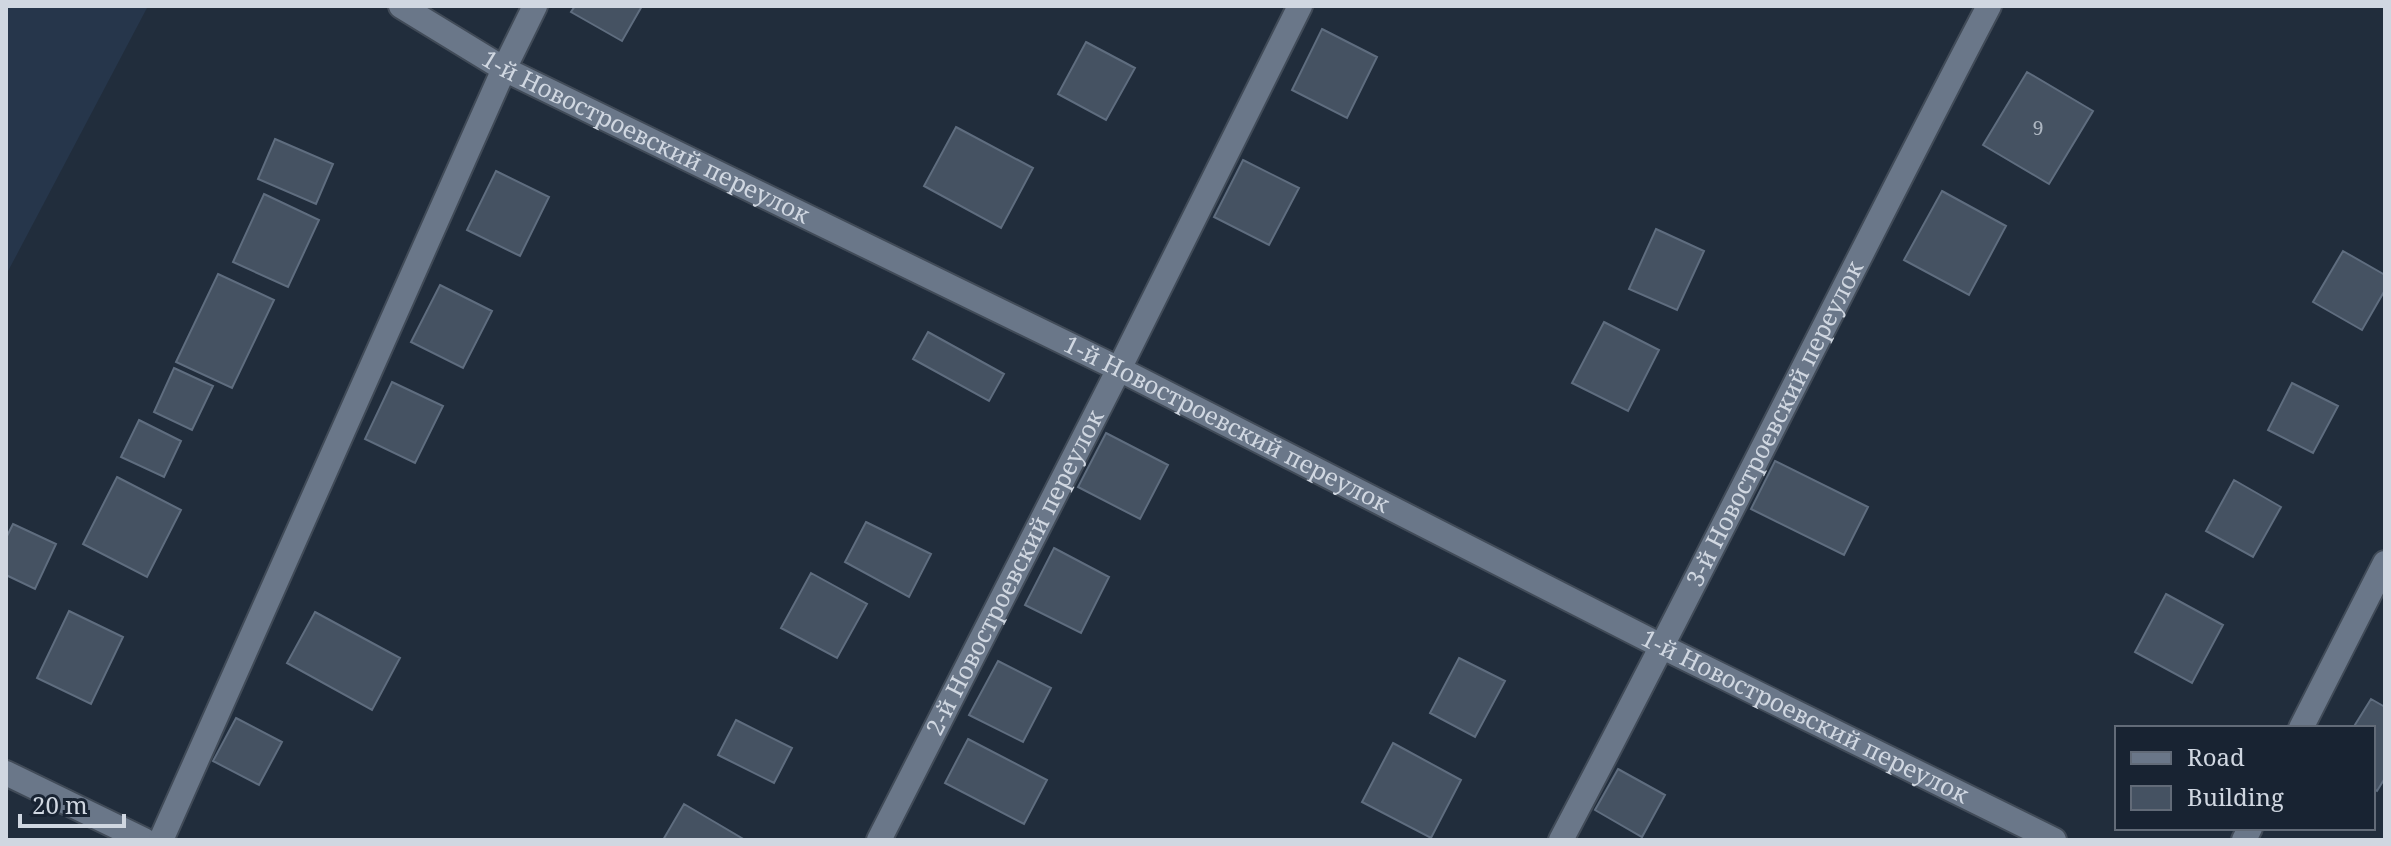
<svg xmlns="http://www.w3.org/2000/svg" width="2391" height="846" font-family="'Noto Serif',serif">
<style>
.built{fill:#26364b}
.building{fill:#455262;stroke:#5f6d7f;stroke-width:2}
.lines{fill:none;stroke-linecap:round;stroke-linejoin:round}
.street-casing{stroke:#414b58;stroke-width:28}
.street{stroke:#6a7789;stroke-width:24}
.labels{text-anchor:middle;stroke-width:6;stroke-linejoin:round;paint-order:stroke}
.number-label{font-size:20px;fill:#adb6c1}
.street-label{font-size:24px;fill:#d0d7e1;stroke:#182332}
</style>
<rect width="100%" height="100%" fill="#212d3c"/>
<path class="built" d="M 6,6 L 148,6 L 6,275 Z"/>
<path class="building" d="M 575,6 L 642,6 L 622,41 L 571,12 Z
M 1322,29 L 1377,57 L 1347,118 L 1292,90 Z
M 1086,42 L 1135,68 L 1106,120 L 1058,94 Z
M 2027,72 L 2093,111 L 2049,184 L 1983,145 Z
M 956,127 L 1033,168 L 1001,228 L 924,186 Z
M 275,139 L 333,164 L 316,204 L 258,179 Z
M 1243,160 L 1299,188 L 1269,245 L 1214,217 Z
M 496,171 L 549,197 L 520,256 L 467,230 Z
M 1942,191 L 2006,226 L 1969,295 L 1904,260 Z
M 264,194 L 319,220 L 288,287 L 233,262 Z
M 1656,229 L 1704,251 L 1677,310 L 1629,289 Z
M 2343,251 L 2385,275 L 2385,290 L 2362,330 L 2313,302 Z
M 218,274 L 274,300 L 232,388 L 176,362 Z
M 440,285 L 492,311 L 463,368 L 411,342 Z
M 1604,322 L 1659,350 L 1628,411 L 1572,383 Z
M 928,332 L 1004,374 L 989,401 L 913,359 Z
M 174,368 L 213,386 L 192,430 L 154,412 Z
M 392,382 L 443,406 L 415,463 L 365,439 Z
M 2292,383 L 2338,406 L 2313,453 L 2268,430 Z
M 139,420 L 181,441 L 164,477 L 121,457 Z
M 1106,433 L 1168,465 L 1140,519 L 1078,487 Z
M 1775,461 L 1868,507 L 1844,555 L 1751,509 Z
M 117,477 L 181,510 L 147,577 L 83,544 Z
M 2234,480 L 2281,507 L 2253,557 L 2206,531 Z
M 866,522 L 931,554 L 909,597 L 845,562 Z
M 13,524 L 56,544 L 35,589 L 6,575 L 6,538 Z
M 1054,548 L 1109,577 L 1081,633 L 1025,605 Z
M 811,573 L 867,604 L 837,658 L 781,628 Z
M 2166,594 L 2223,625 L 2192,683 L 2135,652 Z
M 69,611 L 123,637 L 91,704 L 37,678 Z
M 315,612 L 400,658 L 372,710 L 287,663 Z
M 1459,658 L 1505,681 L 1475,737 L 1430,713 Z
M 998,661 L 1051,688 L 1023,742 L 969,715 Z
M 2371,699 L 2385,707 L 2385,778 L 2377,791 L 2373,789 L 2373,728 L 2353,728 Z
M 236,718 L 282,742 L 259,785 L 213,761 Z
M 736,720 L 792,748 L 774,783 L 718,755 Z
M 968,739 L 1047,780 L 1024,824 L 945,783 Z
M 1393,743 L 1461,780 L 1431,838 L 1362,802 Z
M 1618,769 L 1665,795 L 1642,837 L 1595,810 Z
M 684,804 L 745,840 L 663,840 Z"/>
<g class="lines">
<g class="street-casing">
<g id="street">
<path id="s1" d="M 401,6 L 504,69 L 1119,369 L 1663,647 L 2054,840"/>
<path d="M 2301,728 L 2385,563"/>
<path d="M 6,773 L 144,840"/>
<path d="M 161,840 L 504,69 L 535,6"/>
<path id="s2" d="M 879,840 L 1119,369 L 1300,6"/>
<path id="s3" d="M 1561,840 C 1707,564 1844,283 1989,6"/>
<path d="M 2244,840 L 2250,828"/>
</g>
</g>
<use href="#street" class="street"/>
</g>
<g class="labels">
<g class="number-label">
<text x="2038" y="135">9</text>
</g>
<g class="street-label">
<text dy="8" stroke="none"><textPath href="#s1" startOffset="278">1-й Новостроевский переулок</textPath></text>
<text dy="8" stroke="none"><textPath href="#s3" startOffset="468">3-й Новостроевский переулок</textPath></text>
<text dy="8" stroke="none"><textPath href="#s1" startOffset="926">1-й Новостроевский переулок</textPath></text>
<text dy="8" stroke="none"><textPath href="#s2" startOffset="300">2-й Новостроевский переулок</textPath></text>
<text dy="8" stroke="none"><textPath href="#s1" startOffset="1574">1-й Новостроевский переулок</textPath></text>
</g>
</g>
<rect width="2391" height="846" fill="none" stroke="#d0d7e1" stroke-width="16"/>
<rect x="2115" y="726" width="260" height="104" fill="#182332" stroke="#626b78" stroke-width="2"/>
<rect x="2131" y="752" width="40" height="12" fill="#6a7789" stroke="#626b78" stroke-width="2"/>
<text x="2187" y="766" font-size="24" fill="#d0d7e1">Road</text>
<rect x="2131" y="786" width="40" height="24" fill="#455262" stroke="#626b78" stroke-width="2"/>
<text x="2187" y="806" font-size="24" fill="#d0d7e1">Building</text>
<path d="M20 814v12h104v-12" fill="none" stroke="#d0d7e1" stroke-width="4"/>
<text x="32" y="814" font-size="24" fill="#d0d7e1" stroke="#182332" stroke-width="6" paint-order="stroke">20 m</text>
</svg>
